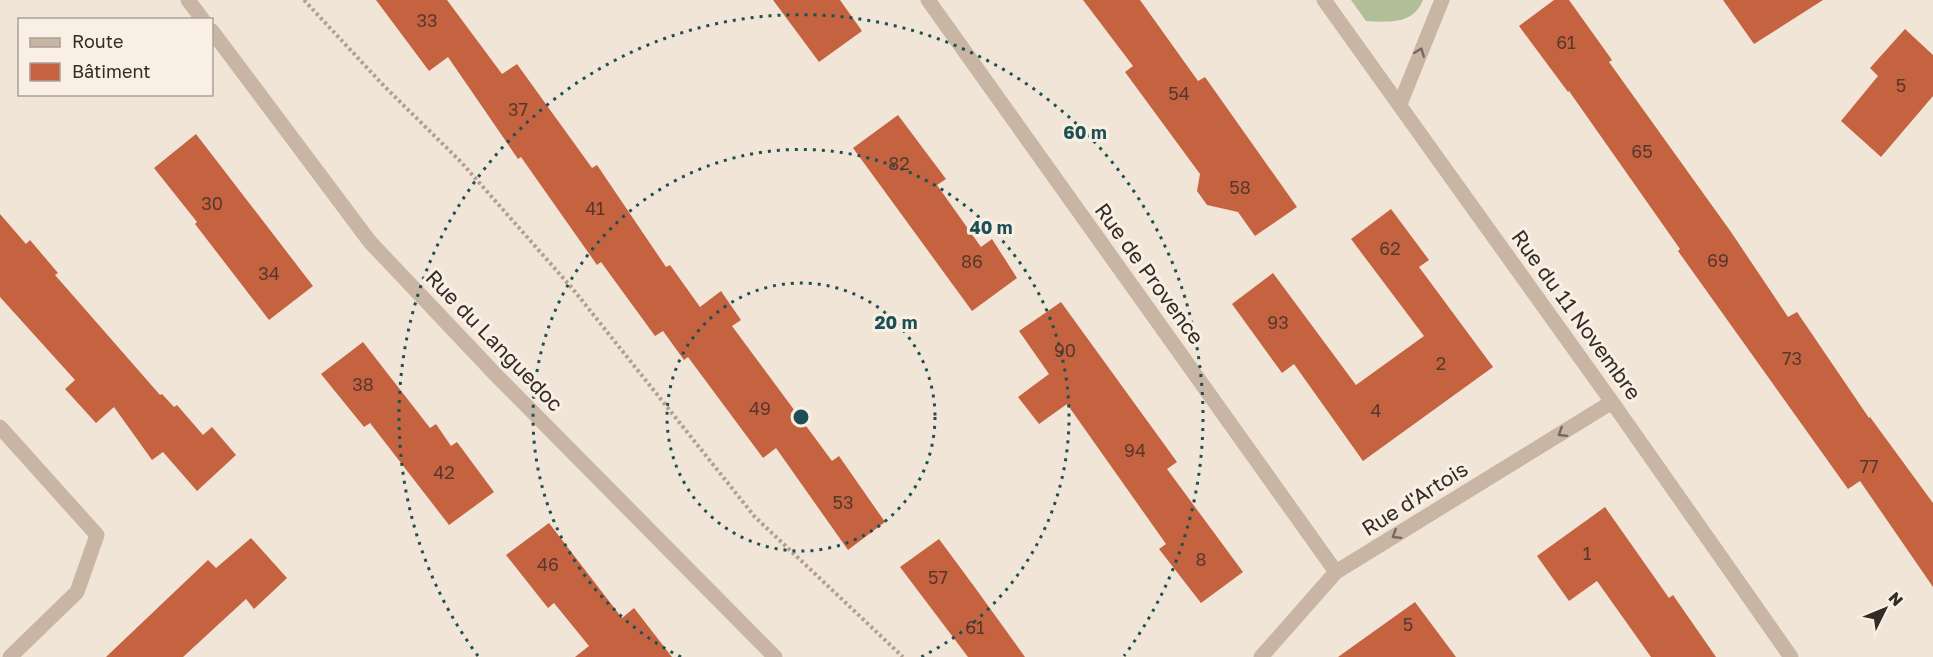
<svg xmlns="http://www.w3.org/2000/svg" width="1933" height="657" font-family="'Golos Text',sans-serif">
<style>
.green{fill:#b1bf98}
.building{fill:#c56341}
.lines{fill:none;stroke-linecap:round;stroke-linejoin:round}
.path{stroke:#b49f8e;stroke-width:4;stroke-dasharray:3 3;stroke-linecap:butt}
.minor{stroke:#c8b5a4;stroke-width:15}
.oneway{stroke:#77695f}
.ring{fill:none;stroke:#1c5054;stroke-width:3;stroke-dasharray:3 6}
.labels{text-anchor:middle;stroke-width:6;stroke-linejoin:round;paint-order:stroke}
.number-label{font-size:18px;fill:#58382d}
.street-label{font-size:21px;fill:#342a26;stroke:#f9efe4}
.centre{fill:#1c5054;stroke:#f9efe4;stroke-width:3}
.ring-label{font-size:18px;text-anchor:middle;font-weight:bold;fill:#1c5054;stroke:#f9efe4;stroke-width:6;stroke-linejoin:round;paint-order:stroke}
</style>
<rect width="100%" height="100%" fill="#f1e5d8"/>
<path class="green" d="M 1351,0 L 1423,0 C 1413,25 1389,22 1366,21 Z"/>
<path class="building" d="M 376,0 L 447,0 L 502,74 L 517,64 L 592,168 L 597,165 L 666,267 L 670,265 L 700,307 L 721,291 L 741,320 L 732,326 L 832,461 L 839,456 L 885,522 L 848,550 L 776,448 L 763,458 L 688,357 L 684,360 L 663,331 L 655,336 L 601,262 L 597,265 L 521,157 L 518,159 L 448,57 L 429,71 Z
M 773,0 L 840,0 L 862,31 L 819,62 Z
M 1083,0 L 1140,0 L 1198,81 L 1205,77 L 1297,207 L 1255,236 L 1238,212 L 1207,205 L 1197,191 L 1200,174 L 1125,72 L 1133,66 Z
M 1554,0 L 1569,0 L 1612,60 L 1609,62 L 1731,232 L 1788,317 L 1797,312 L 1869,418 L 1870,417 L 1933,503 L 1933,587 L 1860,481 L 1848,489 L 1678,251 L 1680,249 L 1569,91 L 1568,92 L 1519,26 Z
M 1723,0 L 1823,0 L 1754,44 Z
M 1905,29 L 1933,55 L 1933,96 L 1881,157 L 1841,121 L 1878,76 L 1870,68 Z
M 898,115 L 946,179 L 937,185 L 981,247 L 992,239 L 1017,278 L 972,311 L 853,148 Z
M 196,134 L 313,286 L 269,320 L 195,224 L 197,222 L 154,168 Z
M 1391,209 L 1429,260 L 1419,267 L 1493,367 L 1363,461 L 1294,364 L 1282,373 L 1232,304 L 1273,273 L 1356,385 L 1424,336 L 1351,239 Z
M 0,214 L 26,244 L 30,240 L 58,273 L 55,275 L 160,395 L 162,394 L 174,407 L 177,405 L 203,435 L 212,427 L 236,455 L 197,491 L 163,452 L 152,460 L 114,407 L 96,423 L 65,389 L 75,380 L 0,297 Z
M 1061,302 L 1177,462 L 1167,469 L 1243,572 L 1201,603 L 1159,549 L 1166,544 L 1067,404 L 1039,424 L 1018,397 L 1049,374 L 1019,331 Z
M 363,342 L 430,428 L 436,424 L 451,446 L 457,442 L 494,492 L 449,525 L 370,423 L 364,427 L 321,374 Z
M 1605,507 L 1669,598 L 1673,595 L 1716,657 L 1651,657 L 1597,581 L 1569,601 L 1537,556 Z
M 549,523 L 622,618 L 634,608 L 672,657 L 575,657 L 589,646 L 554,603 L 548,608 L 506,555 Z
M 251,538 L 287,578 L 254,609 L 246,599 L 183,657 L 106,657 L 208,560 L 216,568 Z
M 939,539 L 976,589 L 1025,657 L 968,657 L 900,567 Z
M 1415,602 L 1456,657 L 1338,657 Z"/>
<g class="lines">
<path class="path" d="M 304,0 L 384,86 L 461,162 L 572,288 L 755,517 L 903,657"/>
<path class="minor" d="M 188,0 L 203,20
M 928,0 L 1336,572
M 1324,0 L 1612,402 L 1791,657
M 212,31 L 370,242 L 497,376 L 775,657
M 1400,104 L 1442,0
M 0,427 L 97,535 L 77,592 L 10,657
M 1261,657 L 1336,572 L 1612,402"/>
</g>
<defs><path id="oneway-chevron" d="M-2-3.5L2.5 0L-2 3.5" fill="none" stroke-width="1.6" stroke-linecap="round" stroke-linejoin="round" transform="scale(1.5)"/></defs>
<g class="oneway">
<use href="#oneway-chevron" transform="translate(1420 52) rotate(-69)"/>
<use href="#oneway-chevron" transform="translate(1562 433) rotate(148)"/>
<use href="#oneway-chevron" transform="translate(1396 535) rotate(148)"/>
</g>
<g class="ring">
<circle cx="801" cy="417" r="134"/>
<path d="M681 657A268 268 0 1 1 921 657"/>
<path d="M478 656A402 402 0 1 1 1124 656"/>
</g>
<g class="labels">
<g class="number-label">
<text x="427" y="27">33</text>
<text x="1566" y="49">61</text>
<text x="1901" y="92">5</text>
<text x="1179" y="100">54</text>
<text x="518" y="116">37</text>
<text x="1642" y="158">65</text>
<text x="899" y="170">82</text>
<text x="1240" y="194">58</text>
<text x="212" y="210">30</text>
<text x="595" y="215">41</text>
<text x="1390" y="255">62</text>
<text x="1718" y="267">69</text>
<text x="972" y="268">86</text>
<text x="269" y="280">34</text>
<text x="1278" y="329">93</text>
<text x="1065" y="357">90</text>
<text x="1792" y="365">73</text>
<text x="1441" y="370">2</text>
<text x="363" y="391">38</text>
<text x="760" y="415">49</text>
<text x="1376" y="417">4</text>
<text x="1135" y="457">94</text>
<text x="1869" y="473">77</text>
<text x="444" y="479">42</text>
<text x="843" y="509">53</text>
<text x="1587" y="560">1</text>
<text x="1201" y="566">8</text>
<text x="548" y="571">46</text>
<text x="938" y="584">57</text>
<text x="1408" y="631">5</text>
<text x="975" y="634">61</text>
</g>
<g class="street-label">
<text transform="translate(1149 274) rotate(54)" y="7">Rue de Provence</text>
<text transform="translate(1576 315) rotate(54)" y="7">Rue du 11 Novembre</text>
<text transform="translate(494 341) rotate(46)" y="7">Rue du Languedoc</text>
<text transform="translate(1415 499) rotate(-32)" y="7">Rue d'Artois</text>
</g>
</g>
<circle cx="801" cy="417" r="9" class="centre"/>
<g class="ring-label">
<text x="1085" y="139">60 m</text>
<text x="991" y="234">40 m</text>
<text x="896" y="329">20 m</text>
</g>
<rect x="18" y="18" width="195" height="78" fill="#f9efe4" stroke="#aaa098" stroke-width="1.5"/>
<rect x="30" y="38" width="30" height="9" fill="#c8b5a4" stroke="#aaa098" stroke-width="1.5"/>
<text x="72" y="48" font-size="18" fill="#342a26">Route</text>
<rect x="30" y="63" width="30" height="18" fill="#c56341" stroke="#aaa098" stroke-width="1.5"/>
<text x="72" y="78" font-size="18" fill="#342a26">Bâtiment</text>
<g transform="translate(1885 609) rotate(47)" stroke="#f9efe4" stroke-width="4.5" paint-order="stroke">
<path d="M0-4.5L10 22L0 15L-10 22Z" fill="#342a26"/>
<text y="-9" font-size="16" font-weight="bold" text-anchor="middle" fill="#342a26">N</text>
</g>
</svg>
